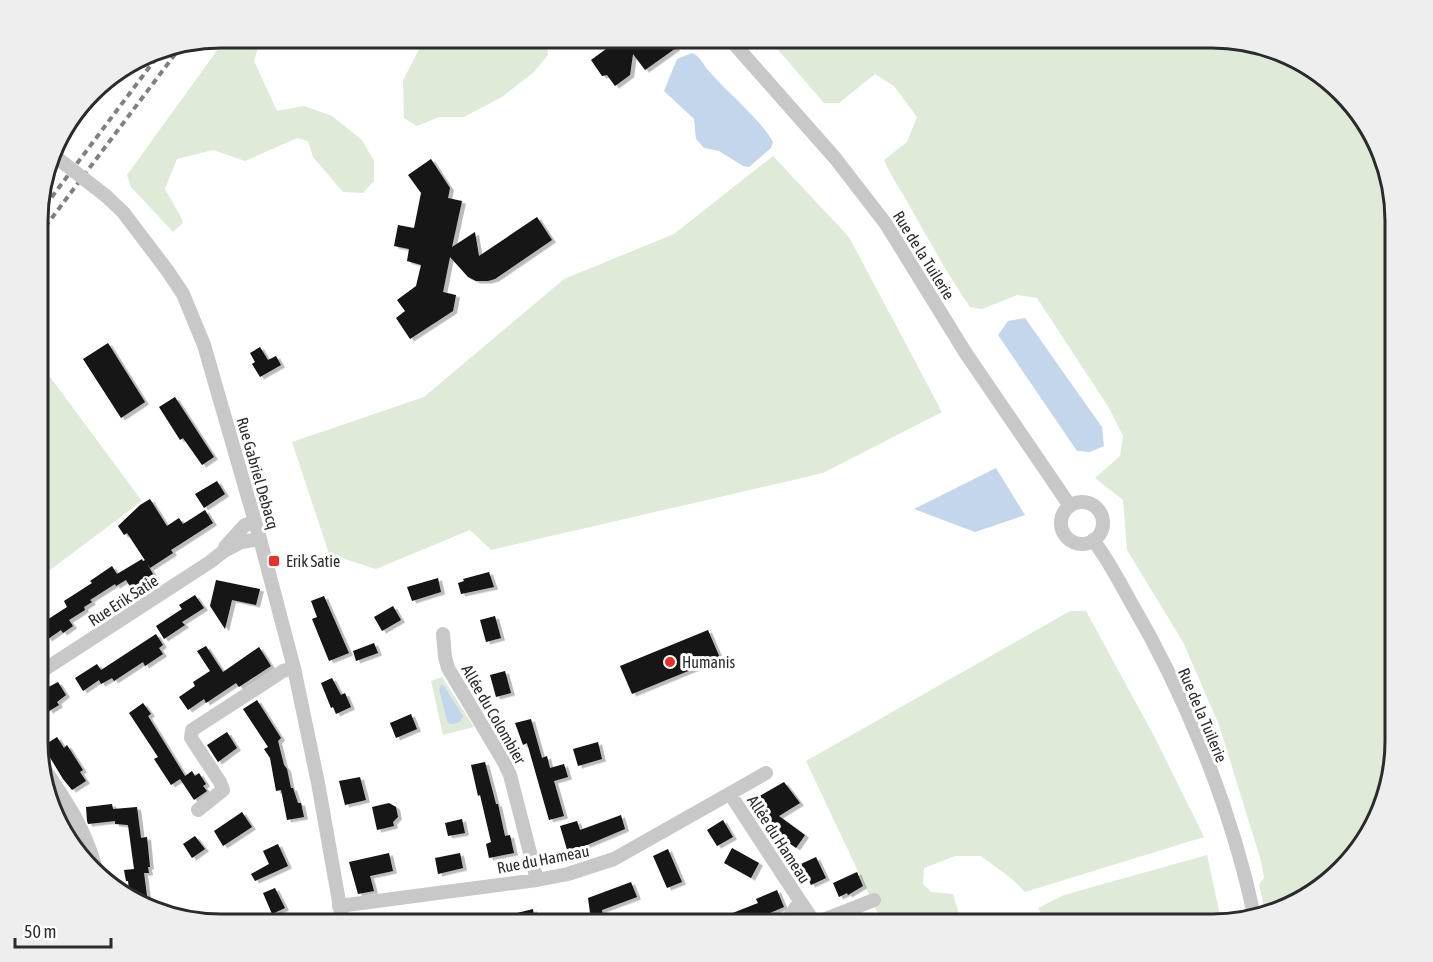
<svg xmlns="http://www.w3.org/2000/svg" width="1433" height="962" font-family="'Asap Condensed',sans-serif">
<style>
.green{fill:#dfead8}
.water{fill:#c3d6eb}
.building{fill:#121212;filter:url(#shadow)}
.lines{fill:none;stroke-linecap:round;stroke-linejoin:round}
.minor{stroke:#c8c8c8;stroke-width:14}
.rail{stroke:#808080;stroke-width:4;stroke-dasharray:6 4.5;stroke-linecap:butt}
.minor-bridge{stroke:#c8c8c8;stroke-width:14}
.poi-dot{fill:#e93127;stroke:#fff;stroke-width:2}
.labels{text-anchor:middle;stroke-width:6;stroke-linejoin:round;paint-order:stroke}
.street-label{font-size:16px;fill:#2b2b2b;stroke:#fff}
.poi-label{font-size:16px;fill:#2b2b2b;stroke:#fff;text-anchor:start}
.rim{fill:none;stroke:#2b2b2b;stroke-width:3}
</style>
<defs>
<filter id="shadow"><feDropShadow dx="4" dy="2.5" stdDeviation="0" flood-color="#0004"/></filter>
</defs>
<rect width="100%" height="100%" fill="#fff"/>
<path class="green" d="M 226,38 L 264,38 L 260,41 L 254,61 L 277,111 L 304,106 L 332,116 L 362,140 L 374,161 L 374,181 L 363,193 L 343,192 L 313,157 L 308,141 L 297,138 L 245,161 L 213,150 L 177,159 L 165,189 L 181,217 L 183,223 L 173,232 L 131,187 L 127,175 Z
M 425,38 L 546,38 L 548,55 L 534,72 L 502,97 L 464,117 L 439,117 L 417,126 L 404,118 L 403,80 Z
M 768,38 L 1212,38 L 1271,47 L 1314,69 L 1371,130 L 1395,210 L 1395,752 L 1364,843 L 1303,900 L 1265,912 L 1259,884 L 1264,878 L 1261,861 L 1219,725 L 1183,642 L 1127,550 L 1123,500 L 1095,478 L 1120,456 L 1123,436 L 1109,408 L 1037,298 L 1017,295 L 982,309 L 970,307 C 947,274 929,240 909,205 C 901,190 891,177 884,160 L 907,142 L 917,117 L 894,86 L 875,74 L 839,103 L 824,103 Z
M 773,156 L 849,237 L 942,412 L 823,473 L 491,550 L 470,530 L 376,569 L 329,554 L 292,442 L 424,397 L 564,279 L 674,234 Z
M 39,362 L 142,501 L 42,576 L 39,590 Z
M 1070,611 L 1086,611 L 1154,736 L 1204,837 L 1025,892 L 1012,879 L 981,856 L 955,856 L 924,868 L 923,884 L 931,892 L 953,894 L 962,924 L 883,924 L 806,761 Z
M 442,677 L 474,727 L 443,735 L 431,681 Z
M 1207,855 L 1222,924 L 1047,924 L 1038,908 L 1064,895 Z"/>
<path class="water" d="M 692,53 C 701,57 702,63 708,70 C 727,93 759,117 773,142 L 771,148 L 749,167 L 743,166 L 719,151 L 704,148 L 696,139 L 694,119 L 664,91 L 677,59 Z
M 1025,318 L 1102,427 L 1104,446 L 1090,452 L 1077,451 L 998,335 L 1008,321 Z
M 996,468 L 1025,515 L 975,532 L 914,509 Z
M 441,685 L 444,686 L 463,716 C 461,723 456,724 450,724 L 447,721 L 439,689 Z"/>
<path class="building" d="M 621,38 L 669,38 L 676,48 L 645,70 L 633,54 L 630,75 L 615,86 L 607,75 L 602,76 L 591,60 Z
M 431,159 L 450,188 L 448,198 L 462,201 L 452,247 L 475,232 L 479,256 L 537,217 L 552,240 L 495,279 L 488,281 L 476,281 L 468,277 L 450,257 L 443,292 L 456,295 L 453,311 L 410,339 L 396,318 L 405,311 L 397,300 L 416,286 L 421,265 L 407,261 L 409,249 L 394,246 L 398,225 L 414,228 L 421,193 L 408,175 Z
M 108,343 L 145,402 L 121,418 L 83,359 Z
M 260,347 L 268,360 L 276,356 L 281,365 L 260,377 L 252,364 L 255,362 L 250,353 Z
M 175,397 L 214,457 L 202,465 L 183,438 L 180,440 L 159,407 Z
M 217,481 L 225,494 L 204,508 L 195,494 Z
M 150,499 L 167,526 L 179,518 L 183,524 L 205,510 L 213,523 L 171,550 L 173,553 L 150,568 L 127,533 L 124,535 L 118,526 L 140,505 Z
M 142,559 L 143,561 L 145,560 L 153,574 L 131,588 L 126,580 L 116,586 L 115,584 L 90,600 L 92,602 L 84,607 L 85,610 L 69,620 L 73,626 L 63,633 L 61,630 L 48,639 L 39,625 L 67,607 L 64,601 L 92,583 L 90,581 L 112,566 L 117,574 Z
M 489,572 L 494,587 L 461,594 L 458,583 L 464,581 L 463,579 Z
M 438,578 L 441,592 L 412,601 L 407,587 Z
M 216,580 L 260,589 L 256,605 L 232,600 L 225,629 L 210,606 Z
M 195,595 L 204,608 L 182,622 L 185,625 L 164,639 L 156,626 L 182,609 L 179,605 Z
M 324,596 L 349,653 L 329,661 L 312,619 L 317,617 L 311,601 Z
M 393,606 L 401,620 L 382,631 L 374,617 Z
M 495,616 L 501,638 L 486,642 L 480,620 Z
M 708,630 L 720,658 L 632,694 L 620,666 Z
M 156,634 L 163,645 L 159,648 L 163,654 L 145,666 L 143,662 L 114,681 L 112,678 L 101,684 L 99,680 L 83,691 L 75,678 L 97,664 L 101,670 Z
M 374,643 L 378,653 L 356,661 L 353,651 Z
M 206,646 L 223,672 L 259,647 L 271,666 L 239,687 L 236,683 L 206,703 L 204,699 L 188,710 L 179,697 L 195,686 L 193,682 L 210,671 L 197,651 Z
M 505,671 L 511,693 L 496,697 L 490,675 Z
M 332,678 L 341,695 L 345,693 L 351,707 L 336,714 L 333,707 L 331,708 L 321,683 Z
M 58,682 L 66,695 L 57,702 L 59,705 L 49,711 L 47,708 L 39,713 L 39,692 Z
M 257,700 L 281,738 L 278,741 L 284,765 L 287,769 L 291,788 L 293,788 L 298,803 L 301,803 L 304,817 L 287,820 L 281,790 L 276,791 L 270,758 L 264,749 L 268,747 L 243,709 Z
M 143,703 L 151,714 L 148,716 L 185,776 L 192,771 L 195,776 L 199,773 L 206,784 L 203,786 L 207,791 L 194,800 L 180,779 L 171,785 L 154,759 L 158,757 L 129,713 Z
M 411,714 L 417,729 L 396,738 L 390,723 Z
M 531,719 L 542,758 L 547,756 L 550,768 L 564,764 L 568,777 L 554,781 L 564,816 L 549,820 L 527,743 L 523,745 L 515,723 Z
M 227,732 L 237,748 L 218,762 L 207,745 Z
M 57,737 L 64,748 L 67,745 L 83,770 L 80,772 L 86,781 L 72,790 L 63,779 L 43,746 Z
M 598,742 L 602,759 L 578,766 L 573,749 Z
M 485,762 L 496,804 L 498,804 L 505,836 L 510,835 L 514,853 L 489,858 L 486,844 L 491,842 L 480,795 L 478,796 L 471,765 Z
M 360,777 L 366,800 L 345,805 L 339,781 Z
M 784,782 L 800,803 L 779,816 L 805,835 L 796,848 L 778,835 L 756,798 Z
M 389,803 L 396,807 L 398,817 L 393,822 L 394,826 L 377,830 L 372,807 Z
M 112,804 L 113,809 L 137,807 L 141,838 L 147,837 L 150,867 L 148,867 L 149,873 L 144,873 L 147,896 L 130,898 L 128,881 L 126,881 L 124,870 L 134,869 L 128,825 L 115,824 L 115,821 L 88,824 L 87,821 L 86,807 Z
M 242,812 L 252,827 L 223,846 L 214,831 Z
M 621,815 L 625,829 L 568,853 L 560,826 L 577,821 L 580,830 Z
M 462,819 L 465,833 L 448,836 L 445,823 Z
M 723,820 L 733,837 L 717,846 L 707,830 Z
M 195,836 L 205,849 L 192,858 L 183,844 Z
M 278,844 L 288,866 L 255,881 L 251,874 L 269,864 L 263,851 Z
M 732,848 L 759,863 L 751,878 L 724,863 Z
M 668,849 L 682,882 L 667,888 L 653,856 Z
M 389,853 L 393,871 L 370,876 L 374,891 L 358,894 L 349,862 Z
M 460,853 L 463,868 L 438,874 L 435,858 Z
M 816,857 L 826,878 L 811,885 L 801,864 Z
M 857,872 L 863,886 L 848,895 L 847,893 L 839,897 L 833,883 Z
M 631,882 L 637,897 L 602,910 L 603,918 L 591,920 L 588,898 Z
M 275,888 L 285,908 L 272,914 L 263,893 Z
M 777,890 L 784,907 L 758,918 L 759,921 L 752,924 L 697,924 L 724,913 L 725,916 L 758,903 L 756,899 Z
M 533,909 L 535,924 L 515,924 L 513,914 Z"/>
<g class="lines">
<path class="minor" d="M 729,38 L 835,158 L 886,224 L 965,352 L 1070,506
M 106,196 L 123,212 L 167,270 L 183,294 L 204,345 L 260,539 L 294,668 L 318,783 L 343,924
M1061 523a21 21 0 1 1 42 0a21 21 0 1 1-42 0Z
M 1093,540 C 1107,558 1118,579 1129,599 C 1185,694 1231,807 1254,915
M 225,547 L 245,525 L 255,522
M 443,634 L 445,657 L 448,668 L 504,762 L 510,775 L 537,880
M 39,673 L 210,562 L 224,551 L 241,542 L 260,539
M 39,761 C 64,798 84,825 96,869
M 730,794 L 800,901 L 785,924
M 198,810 L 223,790 L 220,782 L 191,738 L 192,730 L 283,671 L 294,668
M 800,901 L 812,919 L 818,922 L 874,900
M 339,906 L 537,880 L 568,874 L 614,859 L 766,773"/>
<path class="rail" d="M 39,214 L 163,49
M 39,235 L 182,45"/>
<path class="minor-bridge" d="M 52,154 L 106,196"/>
</g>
<g class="poi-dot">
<rect x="268" y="555" width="12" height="12" rx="3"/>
<circle cx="670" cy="662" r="6"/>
</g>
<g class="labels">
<g class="street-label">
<text transform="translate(924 255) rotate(58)" y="6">Rue de la Tuilerie</text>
<text transform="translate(258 473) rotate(74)" y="6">Rue Gabriel Debacq</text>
<text transform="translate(123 600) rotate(-33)" y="6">Rue Erik Satie</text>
<text transform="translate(494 714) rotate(60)" y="6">Allée du Colombier</text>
<text transform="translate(1203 715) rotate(67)" y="6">Rue de la Tuilerie</text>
<text transform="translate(779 839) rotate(57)" y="6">Allée du Hameau</text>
<text transform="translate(543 859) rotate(-11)" y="6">Rue du Hameau</text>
</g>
<g class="poi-label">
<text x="286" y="567">Erik Satie</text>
<text x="682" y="668">Humanis</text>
</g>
</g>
<path d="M0 0H1433V962H0ZM221 48H1212A173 173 0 0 1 1385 221V741A173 173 0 0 1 1212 914H221A173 173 0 0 1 48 741V221A173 173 0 0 1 221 48Z" fill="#eee" fill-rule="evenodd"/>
<path class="rim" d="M221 48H1212A173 173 0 0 1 1385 221V741A173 173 0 0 1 1212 914H221A173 173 0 0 1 48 741V221A173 173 0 0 1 221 48Z"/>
<path d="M15 938v9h96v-9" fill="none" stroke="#2b2b2b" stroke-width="3"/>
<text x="24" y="938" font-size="18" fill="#2b2b2b" stroke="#ffffff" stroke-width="4.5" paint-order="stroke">50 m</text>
</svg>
